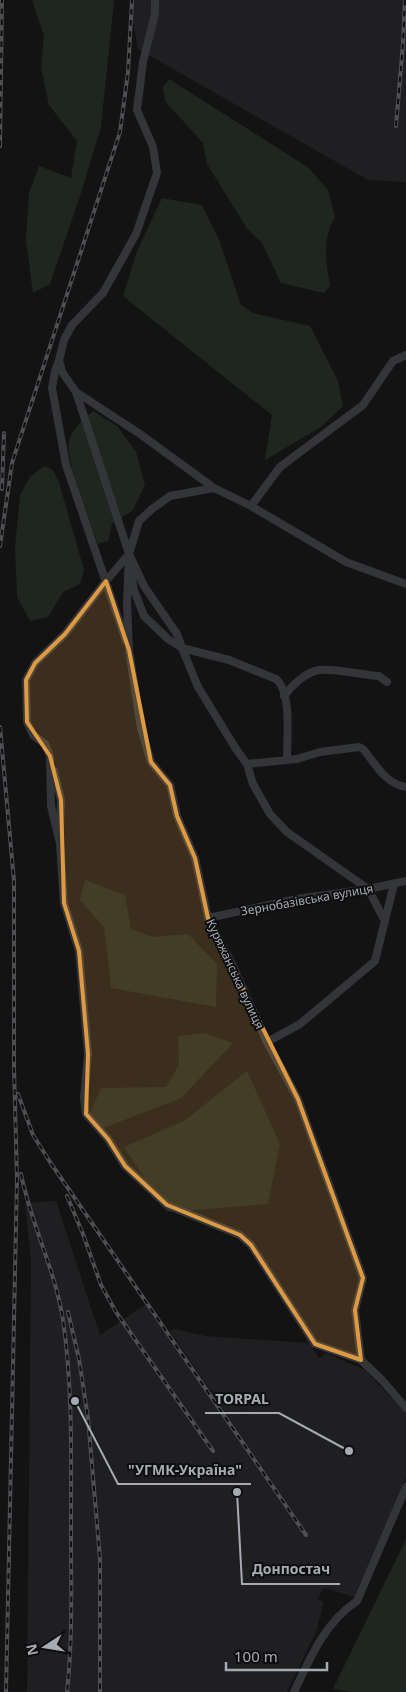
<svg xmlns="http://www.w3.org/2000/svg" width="406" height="1692" font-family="'Noto Sans',sans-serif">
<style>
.built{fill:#1f1f21}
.green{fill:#1f2620}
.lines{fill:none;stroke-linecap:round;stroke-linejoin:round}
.minor{stroke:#343538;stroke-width:8}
.rail-casing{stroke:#4d4f53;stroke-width:4}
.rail{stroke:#0e0e0f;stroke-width:2;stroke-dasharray:5.5;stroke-linecap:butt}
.marked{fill:#dd9a42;fill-opacity:0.2;stroke:#dd9a42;stroke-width:4;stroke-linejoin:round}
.labels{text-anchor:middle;stroke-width:4;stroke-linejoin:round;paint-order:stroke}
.street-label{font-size:12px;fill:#a6abb3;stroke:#0e0e0f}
.leader{fill:none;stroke:#a6abb3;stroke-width:2}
.callout-dot{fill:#a6abb3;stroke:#0e0e0f;stroke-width:2}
.callout-label{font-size:14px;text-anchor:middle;font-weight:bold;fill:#a6abb3;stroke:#0e0e0f;stroke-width:4;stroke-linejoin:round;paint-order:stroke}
</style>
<rect width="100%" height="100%" fill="#131314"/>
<path class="built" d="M 129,0 L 406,0 L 406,182 L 368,180 L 138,49 Z
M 56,1201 L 100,1335 L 145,1305 L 205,1389 L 250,1412 L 209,1389 L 170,1331 L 174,1329 L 206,1336 L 309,1343 L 319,1358 L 326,1353 L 365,1370 L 406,1413 L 406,1478 L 354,1597 L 324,1588 L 317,1599 L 324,1602 L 316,1632 L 287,1692 L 27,1692 L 31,1260 L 25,1203 Z"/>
<path class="green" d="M 32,0 L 114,0 L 101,127 L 81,193 L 50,284 L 33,293 L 26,240 L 29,193 L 39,166 L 71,178 L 77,141 L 49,105 L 41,67 L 44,36 Z
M 169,79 L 309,168 L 328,190 L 335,217 C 322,241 326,260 330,286 L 324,293 L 281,283 L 262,243 L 246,227 L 207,164 L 203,143 L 165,101 L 163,87 Z
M 162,198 L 202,205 L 220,242 L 241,305 L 253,313 L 310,326 L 338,381 L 343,406 L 321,427 L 265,460 L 272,415 L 123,296 L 137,251 Z
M 93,411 L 118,427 L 136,452 L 145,485 L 133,510 L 112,524 L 108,541 L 98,544 C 90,522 65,461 69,441 C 72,429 84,418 93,411 Z
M 44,466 L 53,470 L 59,482 L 84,570 L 80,584 L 63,592 L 48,617 L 30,621 L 17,597 L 15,547 L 20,495 L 30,477 Z
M 85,880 L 125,895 L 131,929 L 152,937 L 188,934 L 217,964 L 216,1007 L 111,988 L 104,927 L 80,900 Z
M 205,1033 L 233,1043 L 181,1098 L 101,1129 L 90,1113 L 101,1088 L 166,1087 L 179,1065 L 178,1036 Z
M 247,1071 L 280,1144 L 268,1204 L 167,1212 L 124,1147 L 184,1121 Z
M 406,1539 L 406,1692 L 351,1692 L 333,1689 Z"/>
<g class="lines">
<path class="minor" d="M 155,0 L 155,14 L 143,62 L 137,110 L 153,147 L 157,173 L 136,234 L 103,293 L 72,325 L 64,340 L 59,360 L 62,372 L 76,392 L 140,434 L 214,488 L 251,506 L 346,562 L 406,584
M 59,360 L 55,371 L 52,388 L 66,465 L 126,641
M 76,392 L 129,554 L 127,602 L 129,650 L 141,728 L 151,762 L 170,785 L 177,816 L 195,858 L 208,918 L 231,962 L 267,1042 L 298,1099 L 363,1278 L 355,1310 L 361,1360 L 382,1380 L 406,1408
M 214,488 L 170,496 L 152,509 L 139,521 L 129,554 L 106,581 L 65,634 L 35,663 L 26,680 L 27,722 L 33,735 L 45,744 L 50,756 L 51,806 L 60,843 L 64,903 L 79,951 L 88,1054 L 84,1098 L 86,1114 L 108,1139 L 125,1166 L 167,1205 L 240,1235 L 251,1245 L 315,1344 L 361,1360
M 251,506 L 280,467 L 363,405 L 393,361 L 406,355
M 130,556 L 144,586 L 177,634 L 182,648 L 229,660 L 276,679 C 292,692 287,739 287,759
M 131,571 L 134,590 L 144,616 L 168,639 L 182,648 L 198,687 L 236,749 L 247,764 L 253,784 L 270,814 L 287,832 L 368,889 L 385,921
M 284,696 C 291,686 306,672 319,670 C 333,668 363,675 379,676 L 387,682
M 247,764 L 297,759 L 320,752 L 359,747 L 363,749 C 376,764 385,784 406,787
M 54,771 L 61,800 L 60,829
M 208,918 L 297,899 L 368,889 L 406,881
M 267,1042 L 300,1024 L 375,961 L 394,884
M 294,1692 C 310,1658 325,1622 357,1601 L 406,1487"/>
<g class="rail-casing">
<path id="rail" d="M 396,126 L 403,44 L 405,0
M 0,146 L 2,0
M 2,489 L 4,433
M 0,546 L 12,463 L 120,132 L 128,72 L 132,0
M 0,727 L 14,881 L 14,1067 L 17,1179 L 6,1692
M 18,1094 L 33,1135 L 50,1162 L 306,1535
M 21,1174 C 31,1224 55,1269 63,1320 C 73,1389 71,1459 71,1529 C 71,1583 73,1638 67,1692
M 67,1196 L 83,1234 L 101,1285 L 116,1312 L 213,1451
M 68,1312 L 79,1359 L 88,1418 L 100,1559 L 100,1692"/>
</g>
<use href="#rail" class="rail"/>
</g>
<path class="marked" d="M 106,581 L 129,650 L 151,762 L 170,785 L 177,816 L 195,858 L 208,918 L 298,1099 L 363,1278 L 355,1310 L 361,1360 L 315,1344 L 251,1245 L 240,1235 L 167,1205 L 125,1166 L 108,1139 L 86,1114 L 88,1054 L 79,951 L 64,903 L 61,800 L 50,756 L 27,722 L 26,680 L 35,663 L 65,634 Z"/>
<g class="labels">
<g class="street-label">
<text transform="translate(307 900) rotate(-10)" y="4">Зернобазівська вулиця</text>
<text transform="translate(235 974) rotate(65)" y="4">Куряжанська вулиця</text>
</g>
</g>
<path class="leader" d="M349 1451L279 1413H205M75 1401L118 1484H251M237 1492L242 1584H340"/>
<g class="callout-dot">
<circle cx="349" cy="1451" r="5"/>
<circle cx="75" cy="1401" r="5"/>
<circle cx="237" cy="1492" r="5"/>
</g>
<g class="callout-label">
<text x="242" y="1404">TORPAL</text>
<text x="185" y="1475">"УГМК-Україна"</text>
<text x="291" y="1574">Донпостач</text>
</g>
<g transform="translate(45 1647) rotate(258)" stroke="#0e0e0f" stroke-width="4" paint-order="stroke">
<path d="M0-4L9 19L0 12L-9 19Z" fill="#a6abb3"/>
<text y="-8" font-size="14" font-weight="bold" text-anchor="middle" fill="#a6abb3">N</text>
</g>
<path d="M226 1662v8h101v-8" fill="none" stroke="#a6abb3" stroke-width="2.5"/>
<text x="234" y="1662" font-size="15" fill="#a6abb3" stroke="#0e0e0f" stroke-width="4" paint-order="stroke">100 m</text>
</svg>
